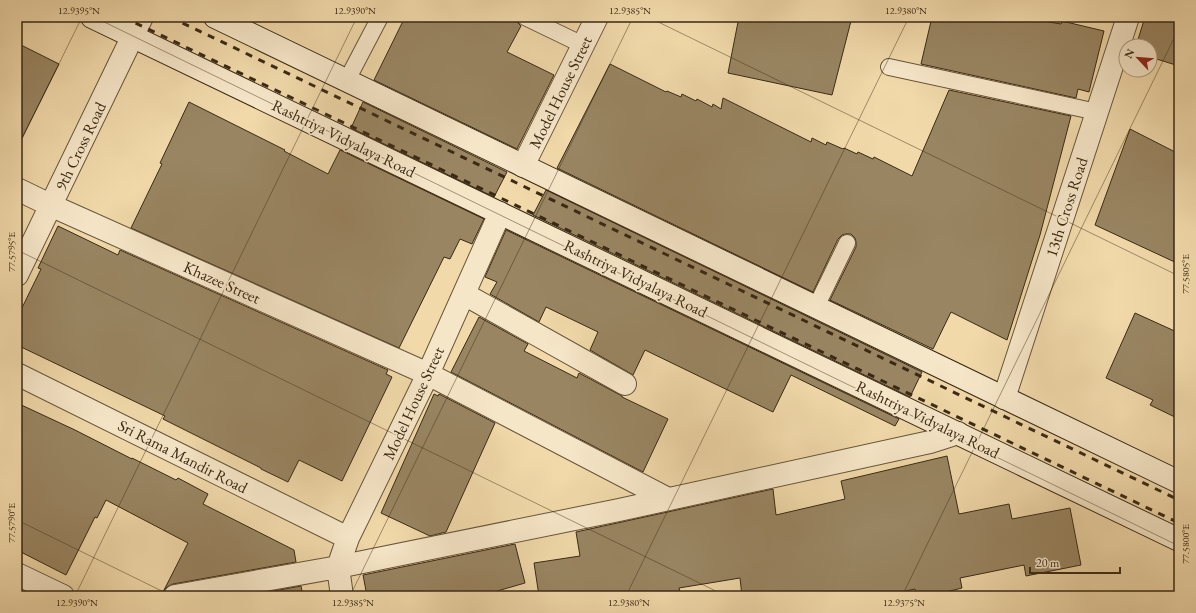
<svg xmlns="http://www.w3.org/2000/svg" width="1196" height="613" font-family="'EB Garamond',serif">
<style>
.building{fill:#998562;stroke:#3a2914}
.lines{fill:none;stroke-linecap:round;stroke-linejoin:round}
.service-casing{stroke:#68553a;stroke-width:18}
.minor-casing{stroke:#68553a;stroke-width:24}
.secondary-casing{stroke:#3a2914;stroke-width:24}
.service{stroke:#f6e6c8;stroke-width:16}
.minor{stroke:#f6e6c8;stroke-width:22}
.secondary{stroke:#f6e6c8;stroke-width:22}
.rail{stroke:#3a2914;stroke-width:3;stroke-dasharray:7 7;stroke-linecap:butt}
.ticks{fill:none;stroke:#3a2914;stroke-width:1;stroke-opacity:0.45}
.labels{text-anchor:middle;stroke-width:3.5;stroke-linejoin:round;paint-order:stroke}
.street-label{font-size:16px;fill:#3a2914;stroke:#f6e6c8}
.neatline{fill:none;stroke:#3a2914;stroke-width:1.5}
.ticks-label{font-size:10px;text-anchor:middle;fill:#3a2914}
</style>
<rect width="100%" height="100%" fill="#f1d9aa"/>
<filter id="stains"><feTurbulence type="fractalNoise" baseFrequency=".005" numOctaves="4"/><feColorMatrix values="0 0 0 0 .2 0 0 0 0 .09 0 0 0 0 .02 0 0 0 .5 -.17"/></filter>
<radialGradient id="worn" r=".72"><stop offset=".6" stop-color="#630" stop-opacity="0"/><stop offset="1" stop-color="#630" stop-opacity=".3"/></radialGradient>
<path class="building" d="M 405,17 L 516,17 L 517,22 L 521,26 L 507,52 L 554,75 L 517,149 L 374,80 Z
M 739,17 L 852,17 L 832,95 L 728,73 Z
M 932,17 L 1019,17 L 1061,24 L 1062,21 L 1104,31 L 1089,92 L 1078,89 L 1076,98 L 921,64 Z
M 1145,17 L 1179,17 L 1179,66 L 1150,57 L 1150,46 L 1136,46 Z
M 17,43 L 59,64 L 17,148 Z
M 610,64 L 666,92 L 667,91 L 681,97 L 682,94 L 696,101 L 697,99 L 712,107 L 713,104 L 721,109 L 723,98 L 811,142 L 812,138 L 826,145 L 827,142 L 843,149 L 844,148 L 857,154 L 858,152 L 873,159 L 874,157 L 912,176 L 949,90 L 1071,116 L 1040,235 L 1007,340 L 951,312 L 933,349 L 830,300 L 856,247 L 856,242 L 855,238 L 851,234 L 846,234 L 842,235 L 838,239 L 813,292 L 557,168 Z
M 189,102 L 285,150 L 284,151 L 328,174 L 340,150 L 484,219 L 472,244 L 460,239 L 450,259 L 444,257 L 399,348 L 131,228 L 162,164 L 160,163 Z
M 363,102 L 507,172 L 494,197 L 351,128 Z
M 1130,129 L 1179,154 L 1179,264 L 1095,225 Z
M 546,190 L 922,372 L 910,397 L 533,215 Z
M 58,226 L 118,255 L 120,250 L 388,370 L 386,374 L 392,377 L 342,481 L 299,460 L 288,482 L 261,469 L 261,468 L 163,419 L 165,416 L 17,345 L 17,318 L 41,269 L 38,268 Z
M 506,230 L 899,419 L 895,426 L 791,375 L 773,412 L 645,350 L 633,375 L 590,350 L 598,332 L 546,307 L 539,322 L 490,294 L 497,282 L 485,277 Z
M 1135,313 L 1179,333 L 1179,419 L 1150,405 L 1153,400 L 1106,378 Z
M 479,317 L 528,344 L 524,351 L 577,378 L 579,373 L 622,396 L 622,397 L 668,419 L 643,472 L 451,372 Z
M 434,394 L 438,396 L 439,394 L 495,423 L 446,532 L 430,536 L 381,513 Z
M 17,403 L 75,430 L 132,459 L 132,458 L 176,480 L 178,478 L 208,494 L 203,504 L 294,550 L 296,562 L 173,584 L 167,587 L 163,591 L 163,596 L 161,596 L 188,543 L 106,500 L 97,518 L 95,517 L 66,575 L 17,550 Z
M 947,456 L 959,514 L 1009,504 L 1012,519 L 1070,508 L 1081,565 L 1026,576 L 1024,565 L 960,578 L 962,588 L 930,596 L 917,596 L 915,589 L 883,596 L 742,596 L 740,578 L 679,588 L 681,596 L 539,596 L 534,563 L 580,556 L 576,532 L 773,489 L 776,515 L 845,499 L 841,481 Z
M 515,544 L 525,583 L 480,596 L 367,596 L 363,575 Z
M 301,586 L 303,596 L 246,596 Z"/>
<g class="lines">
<g class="service-casing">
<path id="service" d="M 525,17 L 583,45
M 889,67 L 1097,112
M 347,80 L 380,17
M 816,307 L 847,243"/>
</g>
<g class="minor-casing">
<path id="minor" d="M 523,166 L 597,17
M 17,189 L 50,205 L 428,374 L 668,499
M 17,275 L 142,17
M 464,294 L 625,384
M 17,374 L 348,538
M 1004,398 L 1128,17
M 17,574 L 63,596
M 175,596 L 338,567 L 619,510 L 930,442 L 958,433
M 342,596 L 338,567 L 348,538 L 428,374 L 500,213"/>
</g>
<g class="secondary-casing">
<path id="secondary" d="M 92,17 L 1179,540
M 215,17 L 1179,482"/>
</g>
<use href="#service" class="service"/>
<use href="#minor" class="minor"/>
<use href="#secondary" class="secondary"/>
<path class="rail" d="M 123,17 L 1179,523
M 170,17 L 1179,500"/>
</g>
<path class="ticks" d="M 94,17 L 1179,546M 648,17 L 1179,276M 17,149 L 82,17M 17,250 L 726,596M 17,520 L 172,596M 75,596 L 357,17M 350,596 L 633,17M 626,596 L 909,17M 902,596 L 1179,28M 1178,596 L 1179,593"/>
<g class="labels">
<g class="street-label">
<text transform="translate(560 92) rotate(-64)" y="6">Model House Street</text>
<text transform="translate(344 138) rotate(26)" y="6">Rashtriya Vidyalaya Road</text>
<text transform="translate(80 146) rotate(-64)" y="6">9th Cross Road</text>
<text transform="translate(1066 207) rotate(-72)" y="6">13th Cross Road</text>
<text transform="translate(636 278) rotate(26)" y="6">Rashtriya Vidyalaya Road</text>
<text transform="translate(222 282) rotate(24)" y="6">Khazee Street</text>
<text transform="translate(413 403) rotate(-65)" y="6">Model House Street</text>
<text transform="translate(928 419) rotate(26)" y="6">Rashtriya Vidyalaya Road</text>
<text transform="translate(183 456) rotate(27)" y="6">Sri Rama Mandir Road</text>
</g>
</g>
<rect width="1196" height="613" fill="none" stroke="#f1d9aa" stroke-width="44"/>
<g transform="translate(1138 58) rotate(296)"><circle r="19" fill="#f6e6c8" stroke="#ab9a80"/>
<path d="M0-3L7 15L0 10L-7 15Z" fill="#8f2418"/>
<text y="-6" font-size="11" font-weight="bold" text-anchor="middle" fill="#3a2914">N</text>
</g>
<path d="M1030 567v6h90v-6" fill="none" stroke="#3a2914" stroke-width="2"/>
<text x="1036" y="567" font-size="12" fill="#3a2914" stroke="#f6e6c8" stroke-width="3" paint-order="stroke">20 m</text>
<rect x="22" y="22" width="1152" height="569" class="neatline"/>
<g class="ticks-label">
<text x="79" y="14">12.9395°N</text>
<text x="355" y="14">12.9390°N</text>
<text x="630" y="14">12.9385°N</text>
<text x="906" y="14">12.9380°N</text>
<text transform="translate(11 252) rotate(-90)" y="4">77.5795°E</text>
<text transform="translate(1185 274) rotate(-90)" y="4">77.5805°E</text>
<text transform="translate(11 523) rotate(-90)" y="4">77.5790°E</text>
<text transform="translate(1185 544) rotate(-90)" y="4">77.5800°E</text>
<text x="77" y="606">12.9390°N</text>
<text x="353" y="606">12.9385°N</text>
<text x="629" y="606">12.9380°N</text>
<text x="904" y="606">12.9375°N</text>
</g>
<rect width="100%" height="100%" filter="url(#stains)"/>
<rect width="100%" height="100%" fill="url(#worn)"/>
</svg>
